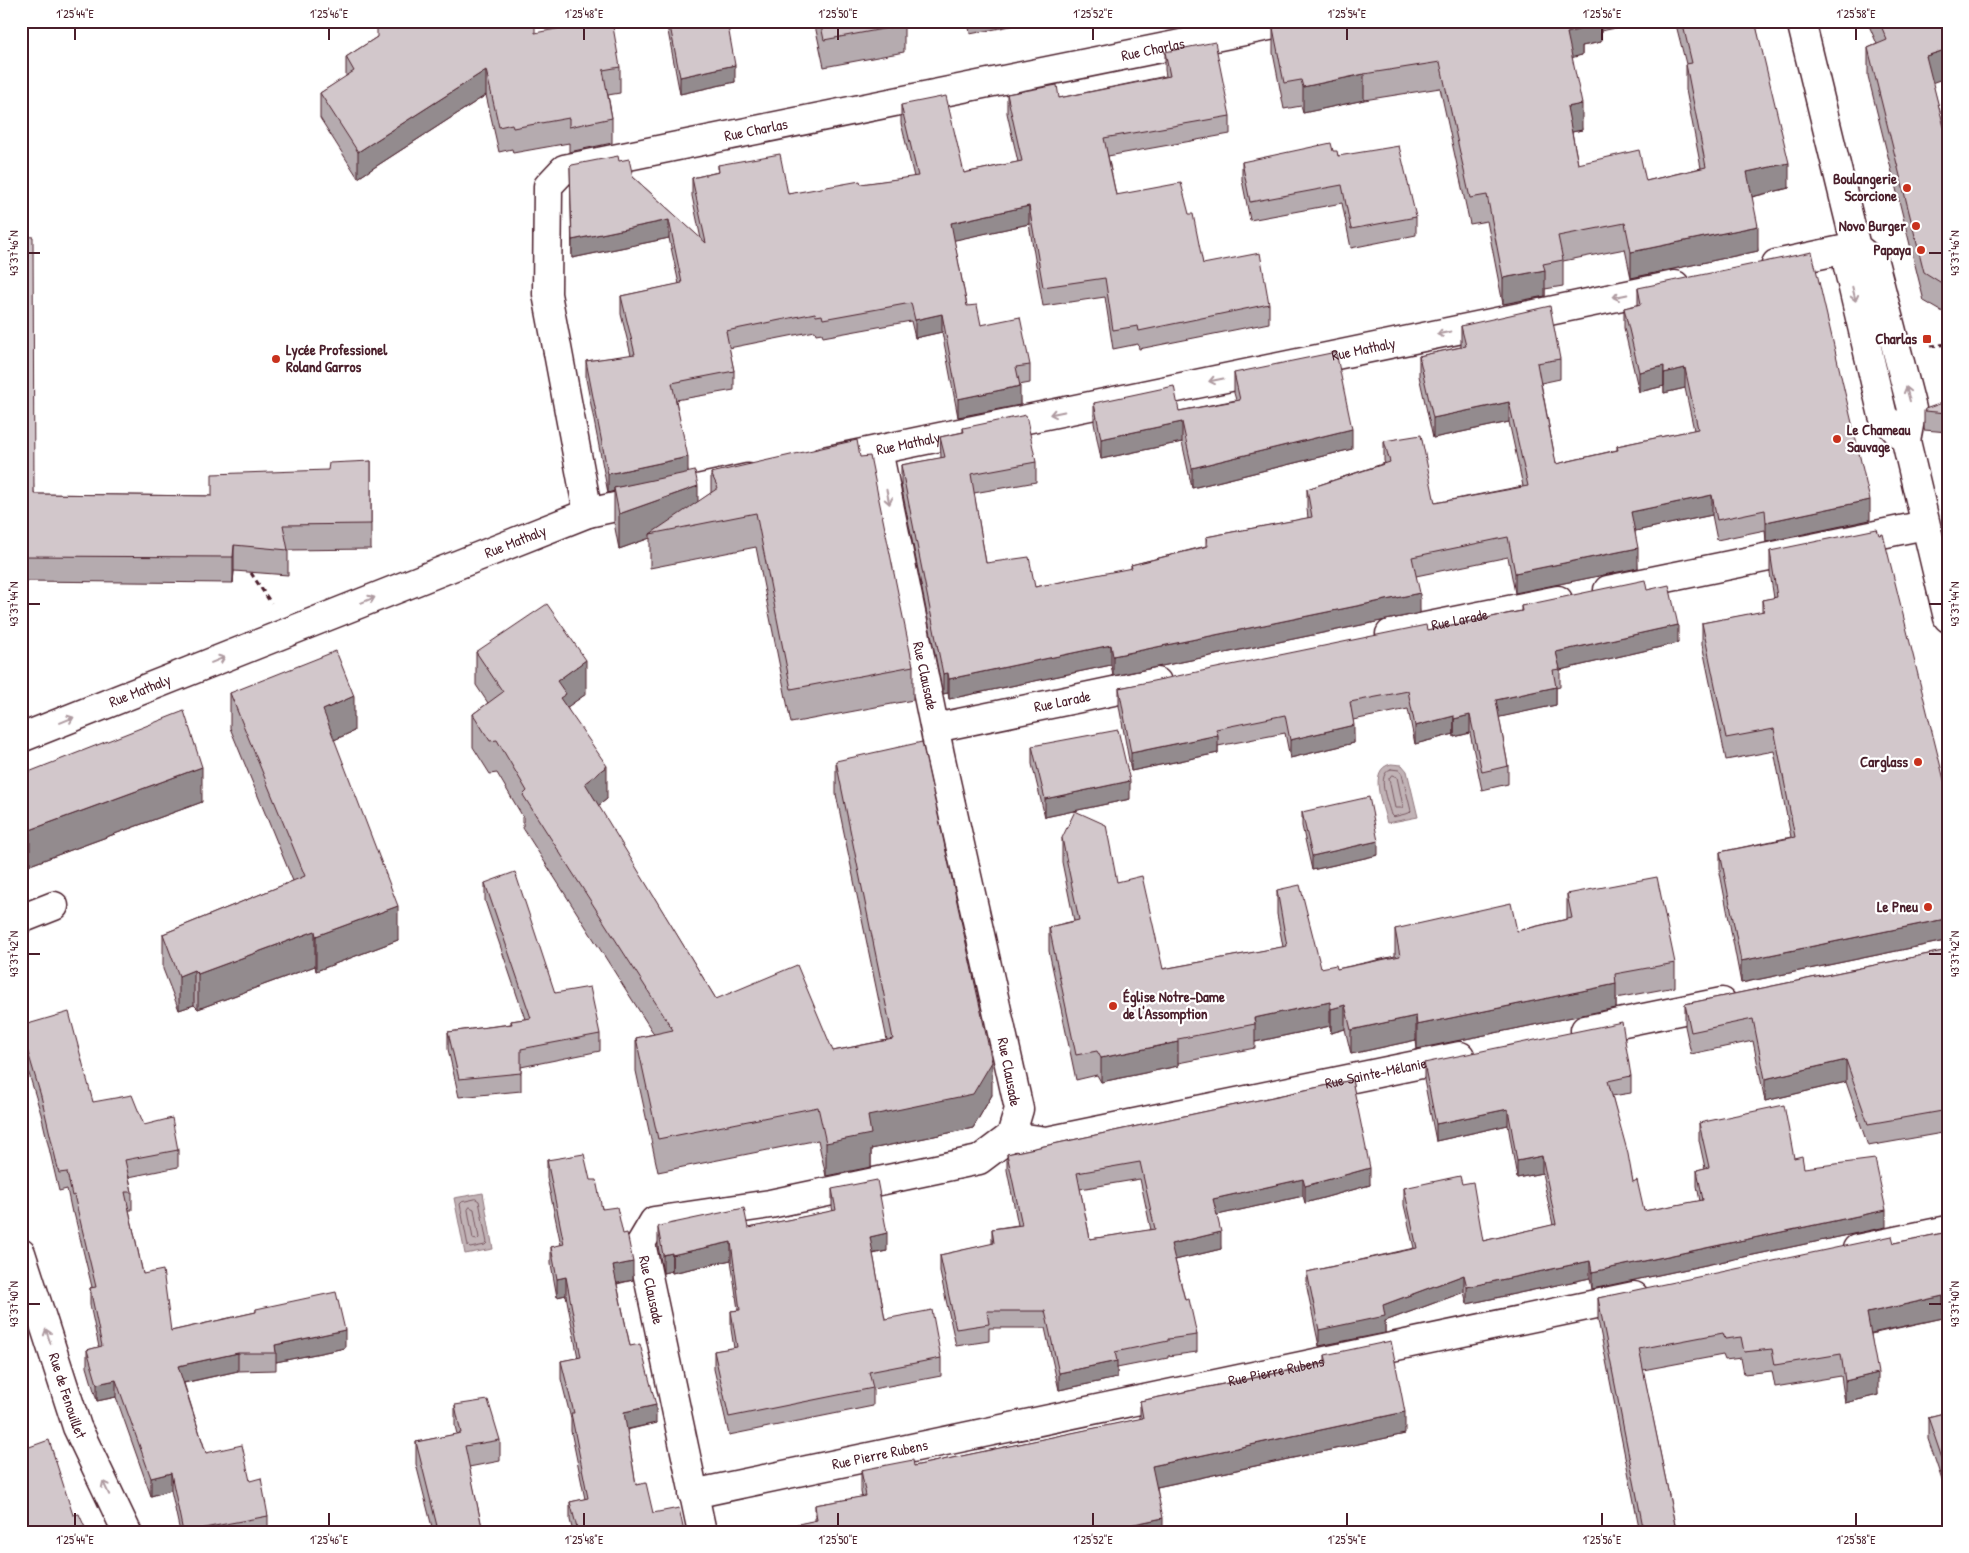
<svg xmlns="http://www.w3.org/2000/svg" width="1969" height="1553" font-family="'Patrick Hand',sans-serif">
<style>
.water{fill:#c1b3b6;stroke:#91787e}
.lines{fill:none;stroke-linecap:round;stroke-linejoin:round}
.shore{stroke:#7a5a63;stroke-width:1}
.minor-casing{stroke:#4a1f2b;stroke-width:31}
.major-casing{stroke:#4a1f2b;stroke-width:31}
.path{stroke:#4a1f2b;stroke-width:3;stroke-dasharray:5 4;stroke-linecap:butt}
.minor{stroke:#fff;stroke-width:28}
.major{stroke:#fff;stroke-width:28}
.wall{fill:#b5abaf;stroke:#4a1f2b;fill-rule:evenodd}
.shaded-wall{fill:#938b8e;stroke:#4a1f2b}
.building{fill:#d2c7cb;stroke:#4a1f2b;fill-rule:evenodd}
.oneway{stroke:#ae9aa0}
.ticks{fill:none;stroke:#4a1f2b;stroke-width:2}
.poi-dot{fill:#c8321e;stroke:#fff;stroke-width:2}
.labels{text-anchor:middle;stroke-width:4.5;stroke-linejoin:round;paint-order:stroke}
.street-label{font-size:15px;fill:#4a1f2b;stroke:#fff}
.poi-label{font-size:15px;font-weight:bold;fill:#4a1f2b;stroke:#fff;text-anchor:end}
.neatline{fill:none;stroke:#4a1f2b;stroke-width:2}
.ticks-label{font-size:12px;text-anchor:middle;fill:#4a1f2b}
</style>
<rect width="100%" height="100%" fill="#fff"/>
<filter id="ink" filterUnits="userSpaceOnUse"><feTurbulence type="fractalNoise" baseFrequency=".02" numOctaves="2"/><feDisplacementMap in="SourceGraphic" scale="10" xChannelSelector="R" yChannelSelector="G"/><feConvolveMatrix kernelMatrix="1 2 1 2 8 2 1 2 1" color-interpolation-filters="sRGB"/></filter>
<g filter="url(#ink)">
<path class="water" d="M 1391,764 L 1402,765 L 1407,771 L 1418,817 L 1387,823 C 1383,806 1367,769 1391,764 Z
M 483,1193 L 493,1249 L 465,1254 L 454,1198 Z"/>
<g class="lines">
<path class="shore" d="M 1391,769 L 1399,770 L 1402,774 L 1411,811 L 1409,813 L 1393,817 L 1391,815 C 1388,803 1375,774 1391,769 Z
M 1392,775 L 1397,777 L 1403,806 L 1402,808 L 1395,808 L 1389,779 Z
M 476,1199 L 479,1201 L 487,1243 L 485,1245 L 470,1248 L 468,1246 L 460,1204 L 462,1202 Z
M 470,1207 L 474,1209 L 479,1238 L 477,1240 L 473,1239 L 468,1210 Z"/>
<g class="minor-casing">
<g id="minor">
<path d="M 1776,264 L 1856,247"/>
<path id="s1" d="M 824,461 L 1675,285"/>
<path id="s2" d="M 588,513 L 547,294 L 548,186 L 564,169 L 1294,21"/>
<path d="M 1608,590 L 1925,525"/>
<path id="s3" d="M 1390,634 L 1558,600"/>
<path id="s4" d="M 935,728 L 1157,682"/>
<path id="s5" d="M 21,738 L 588,513 L 748,478"/>
<path d="M 21,919 L 54,906"/>
<path d="M 1585,1030 L 1722,1002"/>
<path id="s6" d="M 1011,1136 L 1047,1141 L 1460,1056"/>
<path d="M 1857,1249 L 1948,1230"/>
<path id="s7" d="M 21,1253 L 77,1427 L 127,1532"/>
<path id="s8" d="M 693,1494 L 1634,1296"/>
<path d="M 702,1532 L 641,1243 L 654,1221 L 770,1204 L 979,1160 L 1011,1136 L 1019,1109 L 940,755 L 878,450"/>
</g>
</g>
<g class="major-casing">
<path id="major" d="M 1801,21 L 1856,247 L 1848,267 L 1883,416 L 1906,441
M 1856,247 L 1874,262 L 1912,409 L 1906,441 L 1948,618"/>
</g>
<path class="path" d="M 1931,346 L 1948,344
M 251,573 L 271,603"/>
<use href="#minor" class="minor"/>
<use href="#major" class="major"/>
</g>
<path class="wall" d="M 21,21 L 23,236 L 34,494 L 212,496 L 371,461 L 371,549 L 288,550 L 288,575 L 234,571 L 233,583 L 21,581 Z
M 666,21 L 727,21 L 735,82 L 680,94 Z
M 814,21 L 903,21 L 904,25 L 904,52 L 824,67 Z
M 968,21 L 1036,21 L 970,34 Z
M 1304,21 L 1650,21 L 1601,31 L 1601,42 L 1582,46 L 1582,55 L 1572,57 L 1582,130 L 1572,132 L 1578,164 L 1646,181 L 1701,168 L 1686,90 L 1686,64 L 1675,21 L 1755,21 L 1789,188 L 1752,197 L 1758,251 L 1631,278 L 1625,249 L 1563,261 L 1563,286 L 1545,289 L 1545,296 L 1503,304 L 1487,221 L 1470,224 L 1440,88 L 1364,100 L 1303,113 L 1301,106 L 1284,109 L 1273,53 L 1273,28 Z
M 1867,21 L 1948,21 L 1948,77 L 1932,82 L 1944,127 L 1948,125 L 1948,315 L 1924,301 L 1868,76 L 1868,48 L 1877,44 Z
M 535,33 L 620,67 L 620,93 L 608,95 L 612,118 L 612,143 L 569,152 L 569,143 L 513,153 L 512,149 L 499,152 L 486,95 L 358,178 L 320,118 L 320,93 L 346,77 L 346,57 L 377,37 Z
M 1165,52 L 1230,116 L 1230,134 L 1108,156 L 1116,195 L 1189,214 L 1203,264 L 1269,304 L 1269,323 L 1139,349 L 1138,344 L 1113,349 L 1105,297 L 1043,306 L 1029,224 L 954,240 L 967,306 L 981,325 L 1030,365 L 1030,383 L 1019,385 L 1020,405 L 958,417 L 942,332 L 915,338 L 911,321 L 823,337 L 822,333 L 816,334 L 815,331 L 729,348 L 734,371 L 734,390 L 676,400 L 688,472 L 698,502 L 711,493 L 711,473 L 860,457 L 913,666 L 913,700 L 791,723 L 756,547 L 650,568 L 650,538 L 619,549 L 614,523 L 614,491 L 608,493 L 586,379 L 586,361 L 631,355 L 621,314 L 621,296 L 679,284 L 669,238 L 572,258 L 570,167 L 619,161 L 633,177 L 701,239 L 692,196 L 692,178 L 718,172 L 718,165 L 788,194 L 914,177 L 901,123 L 901,105 L 964,173 L 1018,162 L 1007,113 L 1007,94 L 1059,98 L 1166,76 L 1165,70 Z
M 1333,151 L 1416,217 L 1416,235 L 1351,248 L 1342,203 L 1250,220 L 1242,180 L 1242,162 Z
M 1638,288 L 1870,520 L 1766,542 L 1765,530 L 1717,540 L 1712,515 L 1635,531 L 1638,568 L 1515,593 L 1508,557 L 1416,576 L 1420,613 L 1113,676 L 1111,665 L 949,699 L 948,693 L 943,694 L 901,485 L 901,465 L 941,458 L 940,437 L 963,432 L 963,428 L 1036,462 L 1036,482 L 974,493 L 986,563 L 1035,587 L 1131,569 L 1131,565 L 1206,546 L 1206,537 L 1308,518 L 1307,509 L 1307,489 L 1385,463 L 1384,461 L 1384,441 L 1435,503 L 1523,486 L 1509,422 L 1433,438 L 1419,376 L 1419,356 L 1461,347 L 1461,326 L 1560,359 L 1560,379 L 1541,383 L 1556,464 L 1617,450 L 1617,446 L 1694,430 L 1685,388 L 1664,393 L 1664,386 L 1639,392 L 1624,328 L 1624,308 L 1638,305 Z
M 1234,373 L 1352,449 L 1192,488 L 1182,442 L 1101,459 L 1094,423 L 1094,403 L 1179,411 L 1236,400 L 1234,393 Z
M 1948,401 L 1948,432 L 1924,430 L 1924,411 Z
M 1770,551 L 1948,796 L 1948,941 L 1945,941 L 1741,983 L 1720,873 L 1720,852 L 1791,837 L 1774,751 L 1726,760 L 1702,644 L 1702,623 L 1762,612 L 1762,600 L 1774,598 L 1770,573 Z
M 1647,590 L 1678,643 L 1560,670 L 1560,687 L 1556,688 L 1556,705 L 1499,717 L 1508,766 L 1508,784 L 1482,790 L 1470,733 L 1454,737 L 1454,734 L 1415,744 L 1408,709 L 1353,720 L 1354,743 L 1290,758 L 1285,733 L 1218,746 L 1218,753 L 1131,771 L 1119,706 L 1119,688 L 1427,630 L 1521,611 L 1521,606 Z
M 476,652 L 586,694 L 567,707 L 607,799 L 598,806 L 716,999 L 833,1051 L 887,1040 L 836,794 L 836,761 L 992,1095 L 973,1128 L 871,1149 L 871,1167 L 826,1176 L 818,1140 L 658,1172 L 636,1071 L 636,1038 L 654,1034 L 523,828 L 523,817 L 497,773 L 490,774 L 473,747 L 473,714 L 488,703 L 476,685 Z
M 230,693 L 354,731 L 334,740 L 398,940 L 316,971 L 315,966 L 198,1009 L 194,1005 L 179,1010 L 163,969 L 163,934 L 293,881 L 230,728 Z
M 1032,746 L 1130,799 L 1045,817 L 1032,764 Z
M 21,775 L 202,802 L 30,865 L 28,858 Z
M 1302,812 L 1378,855 L 1312,870 L 1302,826 Z
M 1062,838 L 1117,882 L 1163,969 L 1283,947 L 1277,914 L 1277,890 L 1321,968 L 1337,969 L 1395,956 L 1395,929 L 1517,931 L 1567,919 L 1567,894 L 1675,963 L 1675,987 L 1616,998 L 1616,1008 L 1417,1049 L 1416,1040 L 1351,1054 L 1345,1029 L 1331,1033 L 1330,1026 L 1255,1042 L 1255,1048 L 1178,1063 L 1178,1066 L 1101,1082 L 1097,1075 L 1076,1080 L 1049,951 L 1049,927 L 1074,921 L 1062,862 Z
M 485,883 L 555,993 L 600,1034 L 600,1051 L 521,1067 L 521,1091 L 459,1097 L 448,1049 L 448,1032 L 511,1024 L 511,1021 L 525,1019 L 485,901 Z
M 1948,950 L 1948,1132 L 1868,1146 L 1846,1082 L 1765,1101 L 1753,1041 L 1691,1054 L 1685,1026 L 1685,1004 Z
M 21,1026 L 93,1102 L 144,1125 L 178,1150 L 178,1167 L 129,1177 L 132,1192 L 132,1210 L 129,1210 L 143,1274 L 171,1331 L 256,1312 L 256,1309 L 345,1348 L 276,1362 L 276,1370 L 238,1371 L 184,1383 L 206,1453 L 250,1481 L 268,1516 L 268,1532 L 180,1532 L 171,1490 L 151,1496 L 116,1397 L 97,1401 L 87,1367 L 87,1350 L 99,1347 L 90,1305 L 90,1288 L 92,1287 L 74,1213 L 72,1213 L 67,1189 L 59,1191 L 41,1114 L 21,1047 Z
M 1424,1063 L 1631,1076 L 1631,1093 L 1612,1096 L 1633,1182 L 1644,1211 L 1700,1201 L 1697,1186 L 1697,1170 L 1705,1168 L 1699,1140 L 1699,1123 L 1794,1158 L 1804,1168 L 1886,1227 L 1592,1289 L 1590,1278 L 1467,1304 L 1464,1292 L 1385,1321 L 1385,1333 L 1319,1346 L 1307,1288 L 1307,1272 L 1414,1248 L 1404,1205 L 1404,1188 L 1462,1184 L 1483,1241 L 1553,1225 L 1542,1173 L 1517,1178 L 1508,1125 L 1436,1141 L 1424,1080 Z
M 1352,1080 L 1370,1185 L 1305,1203 L 1303,1196 L 1217,1215 L 1221,1249 L 1175,1260 L 1185,1300 L 1197,1335 L 1197,1352 L 1168,1356 L 1168,1358 L 1117,1368 L 1117,1378 L 1059,1390 L 1045,1328 L 989,1328 L 989,1341 L 956,1346 L 940,1272 L 940,1255 L 992,1244 L 992,1229 L 1018,1225 L 1007,1170 L 1007,1154 ZM 1140,1179 L 1151,1230 L 1090,1239 L 1080,1189 Z
M 547,1160 L 590,1180 L 633,1280 L 617,1284 L 630,1346 L 656,1423 L 627,1430 L 636,1485 L 653,1513 L 684,1532 L 573,1532 L 570,1520 L 570,1502 L 585,1499 L 571,1431 L 571,1419 L 561,1379 L 561,1361 L 578,1358 L 566,1295 L 557,1297 L 551,1264 L 551,1247 L 561,1245 L 547,1178 Z
M 832,1189 L 887,1251 L 873,1254 L 885,1319 L 941,1358 L 941,1376 L 873,1389 L 873,1406 L 729,1435 L 714,1369 L 714,1351 L 734,1348 L 731,1329 L 731,1311 L 738,1310 L 731,1260 L 672,1273 L 672,1271 L 663,1273 L 658,1246 L 658,1228 L 748,1228 L 833,1211 L 832,1207 Z
M 1948,1232 L 1948,1346 L 1943,1318 L 1871,1334 L 1878,1395 L 1845,1403 L 1841,1376 L 1775,1387 L 1772,1371 L 1744,1374 L 1741,1358 L 1725,1360 L 1723,1355 L 1643,1370 L 1675,1525 L 1675,1532 L 1640,1532 L 1598,1320 L 1598,1298 L 1894,1243 Z
M 1325,1355 L 1405,1434 L 1157,1487 L 1163,1532 L 789,1532 L 789,1526 L 815,1521 L 815,1505 L 862,1497 L 861,1492 L 861,1470 L 914,1466 L 1140,1419 L 1140,1401 L 1325,1363 Z
M 455,1405 L 500,1440 L 500,1461 L 469,1467 L 483,1532 L 432,1527 L 416,1464 L 416,1442 L 457,1434 L 455,1426 Z
M 1948,1412 L 1948,1491 L 1946,1492 L 1928,1439 L 1928,1417 Z"/>
<path class="shaded-wall" d="M 1581,21 L 1601,21 L 1601,42 L 1582,46 L 1582,55 L 1567,59 L 1567,33 Z
M 1948,49 L 1948,77 L 1926,85 L 1926,56 Z
M 735,65 L 735,82 L 680,94 L 680,77 Z
M 486,70 L 486,95 L 358,178 L 358,152 Z
M 1364,74 L 1364,100 L 1303,113 L 1303,87 Z
M 1582,104 L 1582,130 L 1567,133 L 1567,107 Z
M 1789,163 L 1789,188 L 1747,198 L 1747,172 Z
M 1029,206 L 1029,224 L 951,241 L 951,223 Z
M 669,220 L 669,238 L 572,258 L 572,240 Z
M 1758,226 L 1758,251 L 1631,278 L 1631,252 Z
M 1545,270 L 1545,296 L 1503,304 L 1503,278 Z
M 942,314 L 942,332 L 915,338 L 915,320 Z
M 1664,366 L 1664,386 L 1639,392 L 1639,372 Z
M 1685,368 L 1685,388 L 1664,393 L 1664,373 Z
M 1020,386 L 1020,405 L 958,417 L 958,399 Z
M 1509,402 L 1509,422 L 1433,438 L 1433,418 Z
M 1182,422 L 1182,442 L 1101,459 L 1101,439 Z
M 1352,429 L 1352,449 L 1192,488 L 1192,468 Z
M 688,457 L 688,475 L 614,488 L 614,491 L 608,493 L 608,474 Z
M 698,486 L 698,521 L 650,534 L 650,538 L 619,549 L 619,514 Z
M 1712,495 L 1712,515 L 1631,532 L 1631,512 Z
M 1870,500 L 1870,520 L 1766,542 L 1766,522 Z
M 234,545 L 234,571 L 233,583 L 233,557 Z
M 1638,548 L 1638,568 L 1515,593 L 1515,573 Z
M 1420,593 L 1420,613 L 1113,676 L 1113,656 Z
M 1678,625 L 1678,643 L 1560,670 L 1556,652 Z
M 1111,645 L 1111,665 L 949,699 L 949,679 Z
M 586,660 L 586,694 L 566,708 L 566,728 L 557,681 Z
M 948,673 L 948,693 L 943,694 L 943,674 Z
M 1556,687 L 1556,705 L 1496,718 L 1496,700 Z
M 354,696 L 354,731 L 323,745 L 323,710 Z
M 1470,715 L 1470,733 L 1454,737 L 1454,719 Z
M 1454,716 L 1454,734 L 1415,744 L 1415,726 Z
M 1354,725 L 1354,743 L 1290,758 L 1290,740 Z
M 1218,735 L 1218,753 L 1131,771 L 1131,753 Z
M 607,766 L 607,799 L 585,816 L 585,783 Z
M 202,767 L 202,802 L 30,865 L 30,830 Z
M 1130,781 L 1130,799 L 1045,817 L 1045,799 Z
M 28,824 L 28,858 L 21,860 L 21,826 Z
M 1378,841 L 1378,855 L 1312,870 L 1312,856 Z
M 398,906 L 398,940 L 316,971 L 316,936 Z
M 1945,919 L 1945,941 L 1741,983 L 1741,961 Z
M 315,931 L 315,966 L 198,1009 L 198,974 Z
M 194,970 L 194,1005 L 179,1010 L 179,976 Z
M 1616,984 L 1616,1008 L 1417,1049 L 1417,1025 Z
M 1330,1002 L 1330,1026 L 1255,1042 L 1255,1024 L 1254,1018 Z
M 1345,1005 L 1345,1029 L 1331,1033 L 1331,1009 Z
M 1416,1016 L 1416,1040 L 1351,1054 L 1351,1030 Z
M 1178,1042 L 1178,1066 L 1101,1082 L 1101,1058 Z
M 1846,1060 L 1846,1082 L 1765,1101 L 1765,1079 Z
M 992,1062 L 992,1095 L 973,1128 L 871,1149 L 871,1167 L 826,1176 L 826,1143 L 868,1116 Z
M 1508,1109 L 1508,1125 L 1436,1141 L 1436,1124 Z
M 1542,1156 L 1542,1173 L 1517,1178 L 1517,1161 Z
M 1370,1168 L 1370,1185 L 1305,1203 L 1305,1186 Z
M 1303,1179 L 1303,1196 L 1213,1216 L 1213,1199 Z
M 1886,1210 L 1886,1227 L 1592,1289 L 1592,1272 Z
M 1221,1232 L 1221,1249 L 1171,1261 L 1171,1244 Z
M 887,1233 L 887,1251 L 870,1254 L 870,1237 Z
M 731,1242 L 731,1260 L 672,1273 L 672,1255 Z
M 672,1253 L 672,1271 L 663,1273 L 663,1255 Z
M 1590,1261 L 1590,1278 L 1467,1304 L 1467,1287 Z
M 633,1262 L 633,1280 L 613,1284 L 613,1266 Z
M 1464,1275 L 1464,1292 L 1385,1321 L 1385,1333 L 1319,1346 L 1319,1330 L 1383,1305 Z
M 566,1277 L 566,1295 L 557,1297 L 557,1279 Z
M 1943,1296 L 1943,1318 L 1867,1334 L 1867,1313 Z
M 345,1330 L 345,1348 L 276,1362 L 276,1353 L 275,1345 Z
M 238,1353 L 238,1371 L 178,1384 L 178,1366 Z
M 1117,1361 L 1117,1378 L 1059,1390 L 1059,1373 Z
M 1878,1373 L 1878,1395 L 1845,1403 L 1845,1381 Z
M 116,1380 L 116,1397 L 97,1401 L 97,1384 Z
M 656,1405 L 656,1423 L 624,1430 L 624,1412 Z
M 1405,1412 L 1405,1434 L 1152,1488 L 1152,1466 Z
M 171,1473 L 171,1490 L 151,1496 L 151,1478 Z
M 1163,1518 L 1163,1532 L 1096,1532 Z"/>
<path class="building" d="M 21,21 L 23,236 L 33,237 L 34,494 L 212,496 L 212,474 L 328,470 L 329,463 L 371,461 L 371,524 L 283,525 L 288,550 L 234,545 L 233,557 L 21,556 Z
M 377,21 L 535,21 L 535,33 L 598,21 L 612,21 L 620,67 L 603,70 L 612,118 L 569,127 L 569,118 L 513,128 L 512,124 L 499,127 L 486,70 L 358,152 L 320,93 L 354,71 L 346,57 L 377,37 Z
M 669,21 L 727,21 L 735,65 L 680,77 Z
M 820,21 L 903,21 L 904,25 L 824,40 Z
M 1304,21 L 1581,21 L 1582,29 L 1567,33 L 1582,104 L 1567,107 L 1578,164 L 1639,150 L 1646,181 L 1706,167 L 1686,64 L 1692,63 L 1682,21 L 1755,21 L 1789,163 L 1747,172 L 1758,226 L 1631,252 L 1625,223 L 1558,236 L 1563,260 L 1543,264 L 1545,270 L 1503,278 L 1487,195 L 1470,198 L 1440,62 L 1364,74 L 1303,87 L 1301,80 L 1284,83 L 1273,28 Z
M 1879,21 L 1948,21 L 1948,49 L 1926,56 L 1944,127 L 1948,125 L 1948,287 L 1924,272 L 1868,48 L 1887,40 Z
M 1215,42 L 1230,116 L 1104,138 L 1116,195 L 1181,183 L 1189,214 L 1193,214 L 1203,264 L 1260,253 L 1269,304 L 1139,331 L 1138,326 L 1113,330 L 1105,278 L 1043,287 L 1029,206 L 951,223 L 967,306 L 977,305 L 981,325 L 1020,317 L 1030,365 L 1016,367 L 1020,386 L 958,399 L 942,314 L 915,320 L 911,303 L 823,319 L 822,315 L 816,316 L 815,313 L 726,331 L 734,371 L 672,383 L 688,457 L 608,474 L 586,361 L 635,354 L 621,296 L 682,283 L 669,220 L 572,240 L 570,167 L 572,165 L 618,156 L 619,161 L 629,159 L 633,177 L 706,243 L 692,178 L 719,172 L 718,165 L 780,154 L 788,194 L 860,181 L 861,184 L 918,176 L 901,105 L 946,96 L 964,173 L 1022,161 L 1007,94 L 1057,85 L 1059,98 L 1170,76 L 1165,52 Z
M 1331,143 L 1333,151 L 1337,151 L 1338,156 L 1399,146 L 1416,217 L 1351,229 L 1342,185 L 1250,202 L 1242,162 Z
M 1812,252 L 1870,500 L 1766,522 L 1765,510 L 1717,520 L 1712,495 L 1631,512 L 1638,548 L 1515,573 L 1508,537 L 1412,557 L 1420,593 L 1113,656 L 1111,645 L 949,679 L 948,673 L 943,674 L 901,465 L 945,457 L 940,437 L 964,432 L 963,428 L 1026,415 L 1036,462 L 971,474 L 986,563 L 1029,557 L 1035,587 L 1132,568 L 1131,565 L 1208,546 L 1206,537 L 1312,517 L 1307,489 L 1390,462 L 1384,441 L 1421,435 L 1435,503 L 1528,486 L 1509,402 L 1433,418 L 1419,356 L 1466,346 L 1461,326 L 1550,306 L 1560,359 L 1537,363 L 1556,464 L 1618,450 L 1617,446 L 1698,429 L 1685,368 L 1664,373 L 1664,366 L 1639,372 L 1624,308 L 1641,304 L 1638,288 Z
M 1336,352 L 1352,429 L 1192,468 L 1182,422 L 1101,439 L 1094,403 L 1174,386 L 1179,411 L 1240,400 L 1234,373 Z
M 1948,401 L 1948,413 L 1924,411 L 1925,409 Z
M 857,440 L 860,457 L 870,456 L 913,666 L 791,689 L 756,513 L 650,534 L 718,488 L 711,473 Z
M 695,471 L 698,486 L 619,514 L 614,488 Z
M 1877,529 L 1879,535 L 1883,534 L 1948,796 L 1948,919 L 1945,919 L 1741,961 L 1720,852 L 1795,837 L 1774,729 L 1726,738 L 1702,623 L 1764,611 L 1762,600 L 1777,597 L 1770,551 Z
M 1645,580 L 1647,590 L 1669,585 L 1678,625 L 1556,652 L 1560,669 L 1553,670 L 1556,687 L 1496,700 L 1508,766 L 1482,772 L 1470,715 L 1454,719 L 1454,716 L 1415,726 L 1408,691 L 1350,702 L 1354,725 L 1290,740 L 1285,715 L 1216,729 L 1218,735 L 1131,753 L 1119,688 L 1426,625 L 1427,630 L 1522,611 L 1521,606 Z
M 547,604 L 586,660 L 557,681 L 566,694 L 560,698 L 607,766 L 585,783 L 716,999 L 797,965 L 833,1051 L 893,1039 L 836,761 L 922,742 L 992,1062 L 973,1094 L 868,1116 L 871,1134 L 826,1143 L 818,1107 L 658,1139 L 636,1038 L 673,1030 L 523,795 L 527,791 L 497,740 L 490,741 L 473,714 L 503,692 L 476,652 Z
M 336,651 L 354,696 L 323,710 L 398,906 L 316,936 L 315,931 L 198,974 L 194,970 L 179,976 L 163,934 L 305,876 L 230,693 Z
M 184,711 L 202,767 L 30,830 L 28,824 L 21,826 L 21,775 Z
M 1118,730 L 1130,781 L 1045,799 L 1032,746 Z
M 1369,797 L 1378,841 L 1312,856 L 1302,812 Z
M 1075,811 L 1106,825 L 1117,882 L 1142,876 L 1163,969 L 1287,946 L 1277,890 L 1300,885 L 1321,968 L 1336,965 L 1337,969 L 1400,956 L 1395,929 L 1511,903 L 1517,931 L 1572,918 L 1567,894 L 1657,877 L 1675,963 L 1615,974 L 1616,984 L 1417,1025 L 1416,1016 L 1351,1030 L 1345,1005 L 1331,1009 L 1330,1002 L 1254,1018 L 1255,1024 L 1178,1039 L 1178,1042 L 1101,1058 L 1097,1051 L 1076,1055 L 1049,927 L 1079,920 L 1062,838 Z
M 515,872 L 555,993 L 590,987 L 600,1034 L 521,1049 L 521,1073 L 459,1079 L 448,1032 L 512,1024 L 511,1021 L 531,1018 L 485,883 Z
M 1948,950 L 1948,1110 L 1868,1124 L 1846,1060 L 1765,1079 L 1753,1019 L 1691,1032 L 1685,1004 Z
M 69,1012 L 93,1102 L 132,1095 L 144,1125 L 172,1118 L 178,1150 L 125,1160 L 132,1192 L 125,1192 L 143,1274 L 163,1270 L 171,1331 L 256,1312 L 256,1309 L 336,1292 L 345,1330 L 275,1345 L 276,1353 L 238,1353 L 178,1366 L 206,1453 L 242,1445 L 250,1481 L 261,1478 L 268,1516 L 183,1532 L 171,1473 L 151,1478 L 116,1380 L 97,1384 L 87,1350 L 102,1346 L 90,1288 L 96,1287 L 74,1195 L 72,1196 L 67,1172 L 59,1173 L 41,1096 L 21,1029 L 21,1026 Z
M 1622,1022 L 1631,1076 L 1608,1081 L 1628,1154 L 1633,1182 L 1637,1180 L 1644,1211 L 1703,1200 L 1697,1170 L 1709,1167 L 1699,1123 L 1784,1105 L 1794,1158 L 1802,1156 L 1804,1168 L 1875,1159 L 1886,1210 L 1592,1272 L 1590,1261 L 1467,1287 L 1464,1275 L 1383,1305 L 1385,1316 L 1319,1330 L 1307,1272 L 1417,1248 L 1404,1188 L 1460,1176 L 1462,1184 L 1473,1182 L 1483,1241 L 1556,1224 L 1542,1156 L 1517,1161 L 1508,1109 L 1436,1124 L 1424,1063 Z
M 1352,1080 L 1370,1168 L 1305,1186 L 1303,1179 L 1213,1199 L 1221,1232 L 1171,1244 L 1185,1300 L 1189,1299 L 1197,1335 L 1168,1339 L 1168,1341 L 1115,1352 L 1117,1361 L 1059,1373 L 1045,1311 L 987,1311 L 989,1324 L 956,1329 L 940,1255 L 994,1243 L 992,1229 L 1022,1225 L 1007,1154 ZM 1140,1162 L 1155,1229 L 1090,1239 L 1077,1173 Z
M 584,1154 L 590,1180 L 596,1180 L 602,1209 L 617,1207 L 623,1234 L 627,1233 L 633,1262 L 613,1266 L 630,1346 L 640,1344 L 656,1405 L 624,1412 L 636,1485 L 646,1483 L 653,1513 L 679,1508 L 684,1532 L 578,1532 L 570,1502 L 588,1498 L 571,1413 L 574,1413 L 561,1361 L 581,1357 L 566,1277 L 557,1279 L 551,1247 L 564,1244 L 547,1160 Z
M 877,1180 L 887,1233 L 870,1237 L 885,1319 L 932,1310 L 941,1358 L 869,1372 L 873,1388 L 729,1417 L 714,1351 L 737,1347 L 731,1311 L 740,1310 L 731,1242 L 672,1255 L 672,1253 L 663,1255 L 658,1228 L 659,1226 L 744,1208 L 748,1228 L 836,1210 L 832,1189 Z
M 1948,1232 L 1948,1324 L 1943,1296 L 1867,1313 L 1878,1373 L 1845,1381 L 1841,1354 L 1775,1365 L 1772,1349 L 1744,1352 L 1741,1337 L 1725,1339 L 1723,1333 L 1639,1349 L 1675,1525 L 1644,1532 L 1598,1298 L 1892,1236 L 1894,1243 Z
M 1391,1341 L 1405,1412 L 1152,1466 L 1163,1518 L 1096,1532 L 791,1532 L 789,1526 L 817,1520 L 815,1505 L 866,1496 L 861,1470 L 913,1460 L 914,1466 L 1143,1418 L 1140,1401 L 1327,1363 L 1325,1355 Z
M 488,1400 L 500,1440 L 465,1446 L 483,1532 L 409,1532 L 437,1526 L 416,1442 L 461,1433 L 455,1405 Z
M 1948,1412 L 1948,1469 L 1946,1470 L 1928,1417 Z
M 49,1440 L 73,1515 L 79,1514 L 87,1532 L 21,1532 L 21,1450 Z
M 1948,1524 L 1948,1532 L 1910,1532 Z"/>
<defs><path id="oneway-shaft" d="M-6 0H5M1.5-3L5.5 0L1.5 3" fill="none" stroke-width="1.6" stroke-linecap="round" stroke-linejoin="round" transform="scale(1.25)"/></defs>
<g class="oneway">
<use href="#oneway-shaft" transform="translate(1854 294) rotate(77)"/>
<use href="#oneway-shaft" transform="translate(1620 296) rotate(168)"/>
<use href="#oneway-shaft" transform="translate(1444 333) rotate(168)"/>
<use href="#oneway-shaft" transform="translate(1216 380) rotate(168)"/>
<use href="#oneway-shaft" transform="translate(1908 394) rotate(-105)"/>
<use href="#oneway-shaft" transform="translate(1057 413) rotate(168)"/>
<use href="#oneway-shaft" transform="translate(888 497) rotate(78)"/>
<use href="#oneway-shaft" transform="translate(368 600) rotate(-22)"/>
<use href="#oneway-shaft" transform="translate(218 660) rotate(-22)"/>
<use href="#oneway-shaft" transform="translate(67 720) rotate(-22)"/>
<use href="#oneway-shaft" transform="translate(48 1336) rotate(-108)"/>
<use href="#oneway-shaft" transform="translate(106 1488) rotate(-115)"/>
</g>
</g>
<path class="ticks" d="M 75,28 L 75,40M 329,28 L 329,40M 584,28 L 584,40M 838,28 L 838,40M 1093,28 L 1093,40M 1347,28 L 1347,40M 1602,28 L 1602,40M 1856,28 L 1856,40M 28,253 L 40,253M 1929,253 L 1942,253M 28,604 L 40,604M 1929,604 L 1942,604M 28,954 L 40,954M 1929,954 L 1942,954M 28,1304 L 40,1304M 1929,1304 L 1942,1304M 75,1513 L 75,1526M 329,1513 L 329,1526M 584,1513 L 584,1526M 838,1513 L 838,1526M 1093,1513 L 1093,1526M 1347,1513 L 1347,1526M 1602,1513 L 1602,1526M 1856,1513 L 1856,1526"/>
<g class="poi-dot">
<circle cx="1907" cy="188" r="5"/>
<circle cx="1916" cy="226" r="5"/>
<circle cx="1921" cy="250" r="5"/>
<rect x="1922" y="334" width="10" height="10" rx="2.5"/>
<circle cx="276" cy="359" r="5"/>
<circle cx="1837" cy="439" r="5"/>
<circle cx="1918" cy="762" r="5"/>
<circle cx="1928" cy="907" r="5"/>
<circle cx="1113" cy="1006" r="5"/>
</g>
<g class="labels">
<g class="street-label">
<text dy="5" stroke="none"><textPath href="#s2" startOffset="955">Rue Charlas</textPath></text>
<text dy="5" stroke="none"><textPath href="#s2" startOffset="550">Rue Charlas</textPath></text>
<text dy="5" stroke="none"><textPath href="#s1" startOffset="551">Rue Mathaly</textPath></text>
<text dy="5" stroke="none"><textPath href="#s1" startOffset="86">Rue Mathaly</textPath></text>
<text dy="5" stroke="none"><textPath href="#s5" startOffset="532">Rue Mathaly</textPath></text>
<text dy="5" stroke="none"><textPath href="#s3" startOffset="71">Rue Larade</textPath></text>
<text transform="translate(925 676) rotate(78)" y="5">Rue Clausade</text>
<text dy="5" stroke="none"><textPath href="#s5" startOffset="128">Rue Mathaly</textPath></text>
<text dy="5" stroke="none"><textPath href="#s4" startOffset="130">Rue Larade</textPath></text>
<text transform="translate(1009 1072) rotate(79)" y="5">Rue Clausade</text>
<text dy="5" stroke="none"><textPath href="#s6" startOffset="372">Rue Sainte-Mélanie</textPath></text>
<text transform="translate(651 1290) rotate(78)" y="5">Rue Clausade</text>
<text dy="5" stroke="none"><textPath href="#s8" startOffset="596">Rue Pierre Rubens</textPath></text>
<text dy="5" stroke="none"><textPath href="#s7" startOffset="150">Rue de Fenouillet</textPath></text>
<text dy="5" stroke="none"><textPath href="#s8" startOffset="191">Rue Pierre Rubens</textPath></text>
</g>
<g class="poi-label">
<text x="1897" y="184">Boulangerie<tspan x="1897" dy="17">Scorcione</tspan></text>
<text x="1906" y="231">Novo Burger</text>
<text x="1911" y="255">Papaya</text>
<text x="1917" y="344">Charlas</text>
<text x="286" y="355" text-anchor="start">Lycée Professionel<tspan x="286" dy="17">Roland Garros</tspan></text>
<text x="1847" y="435" text-anchor="start">Le Chameau<tspan x="1847" dy="17">Sauvage</tspan></text>
<text x="1908" y="767">Carglass</text>
<text x="1918" y="912">Le Pneu</text>
<text x="1123" y="1002" text-anchor="start">Église Notre-Dame<tspan x="1123" dy="17">de l'Assomption</tspan></text>
</g>
</g>
<rect width="1969" height="1553" fill="none" stroke="#fff" stroke-width="55"/>
<rect x="28" y="28" width="1914" height="1498" class="neatline"/>
<g class="ticks-label">
<text x="75" y="18">1°25'44"E</text>
<text x="329" y="18">1°25'46"E</text>
<text x="584" y="18">1°25'48"E</text>
<text x="838" y="18">1°25'50"E</text>
<text x="1093" y="18">1°25'52"E</text>
<text x="1347" y="18">1°25'54"E</text>
<text x="1602" y="18">1°25'56"E</text>
<text x="1856" y="18">1°25'58"E</text>
<text transform="translate(14 253) rotate(-90)" y="4">43°37'46"N</text>
<text transform="translate(1955 253) rotate(-90)" y="4">43°37'46"N</text>
<text transform="translate(14 604) rotate(-90)" y="4">43°37'44"N</text>
<text transform="translate(1955 604) rotate(-90)" y="4">43°37'44"N</text>
<text transform="translate(14 954) rotate(-90)" y="4">43°37'42"N</text>
<text transform="translate(1955 954) rotate(-90)" y="4">43°37'42"N</text>
<text transform="translate(14 1304) rotate(-90)" y="4">43°37'40"N</text>
<text transform="translate(1955 1304) rotate(-90)" y="4">43°37'40"N</text>
<text x="75" y="1544">1°25'44"E</text>
<text x="329" y="1544">1°25'46"E</text>
<text x="584" y="1544">1°25'48"E</text>
<text x="838" y="1544">1°25'50"E</text>
<text x="1093" y="1544">1°25'52"E</text>
<text x="1347" y="1544">1°25'54"E</text>
<text x="1602" y="1544">1°25'56"E</text>
<text x="1856" y="1544">1°25'58"E</text>
</g>
</svg>
